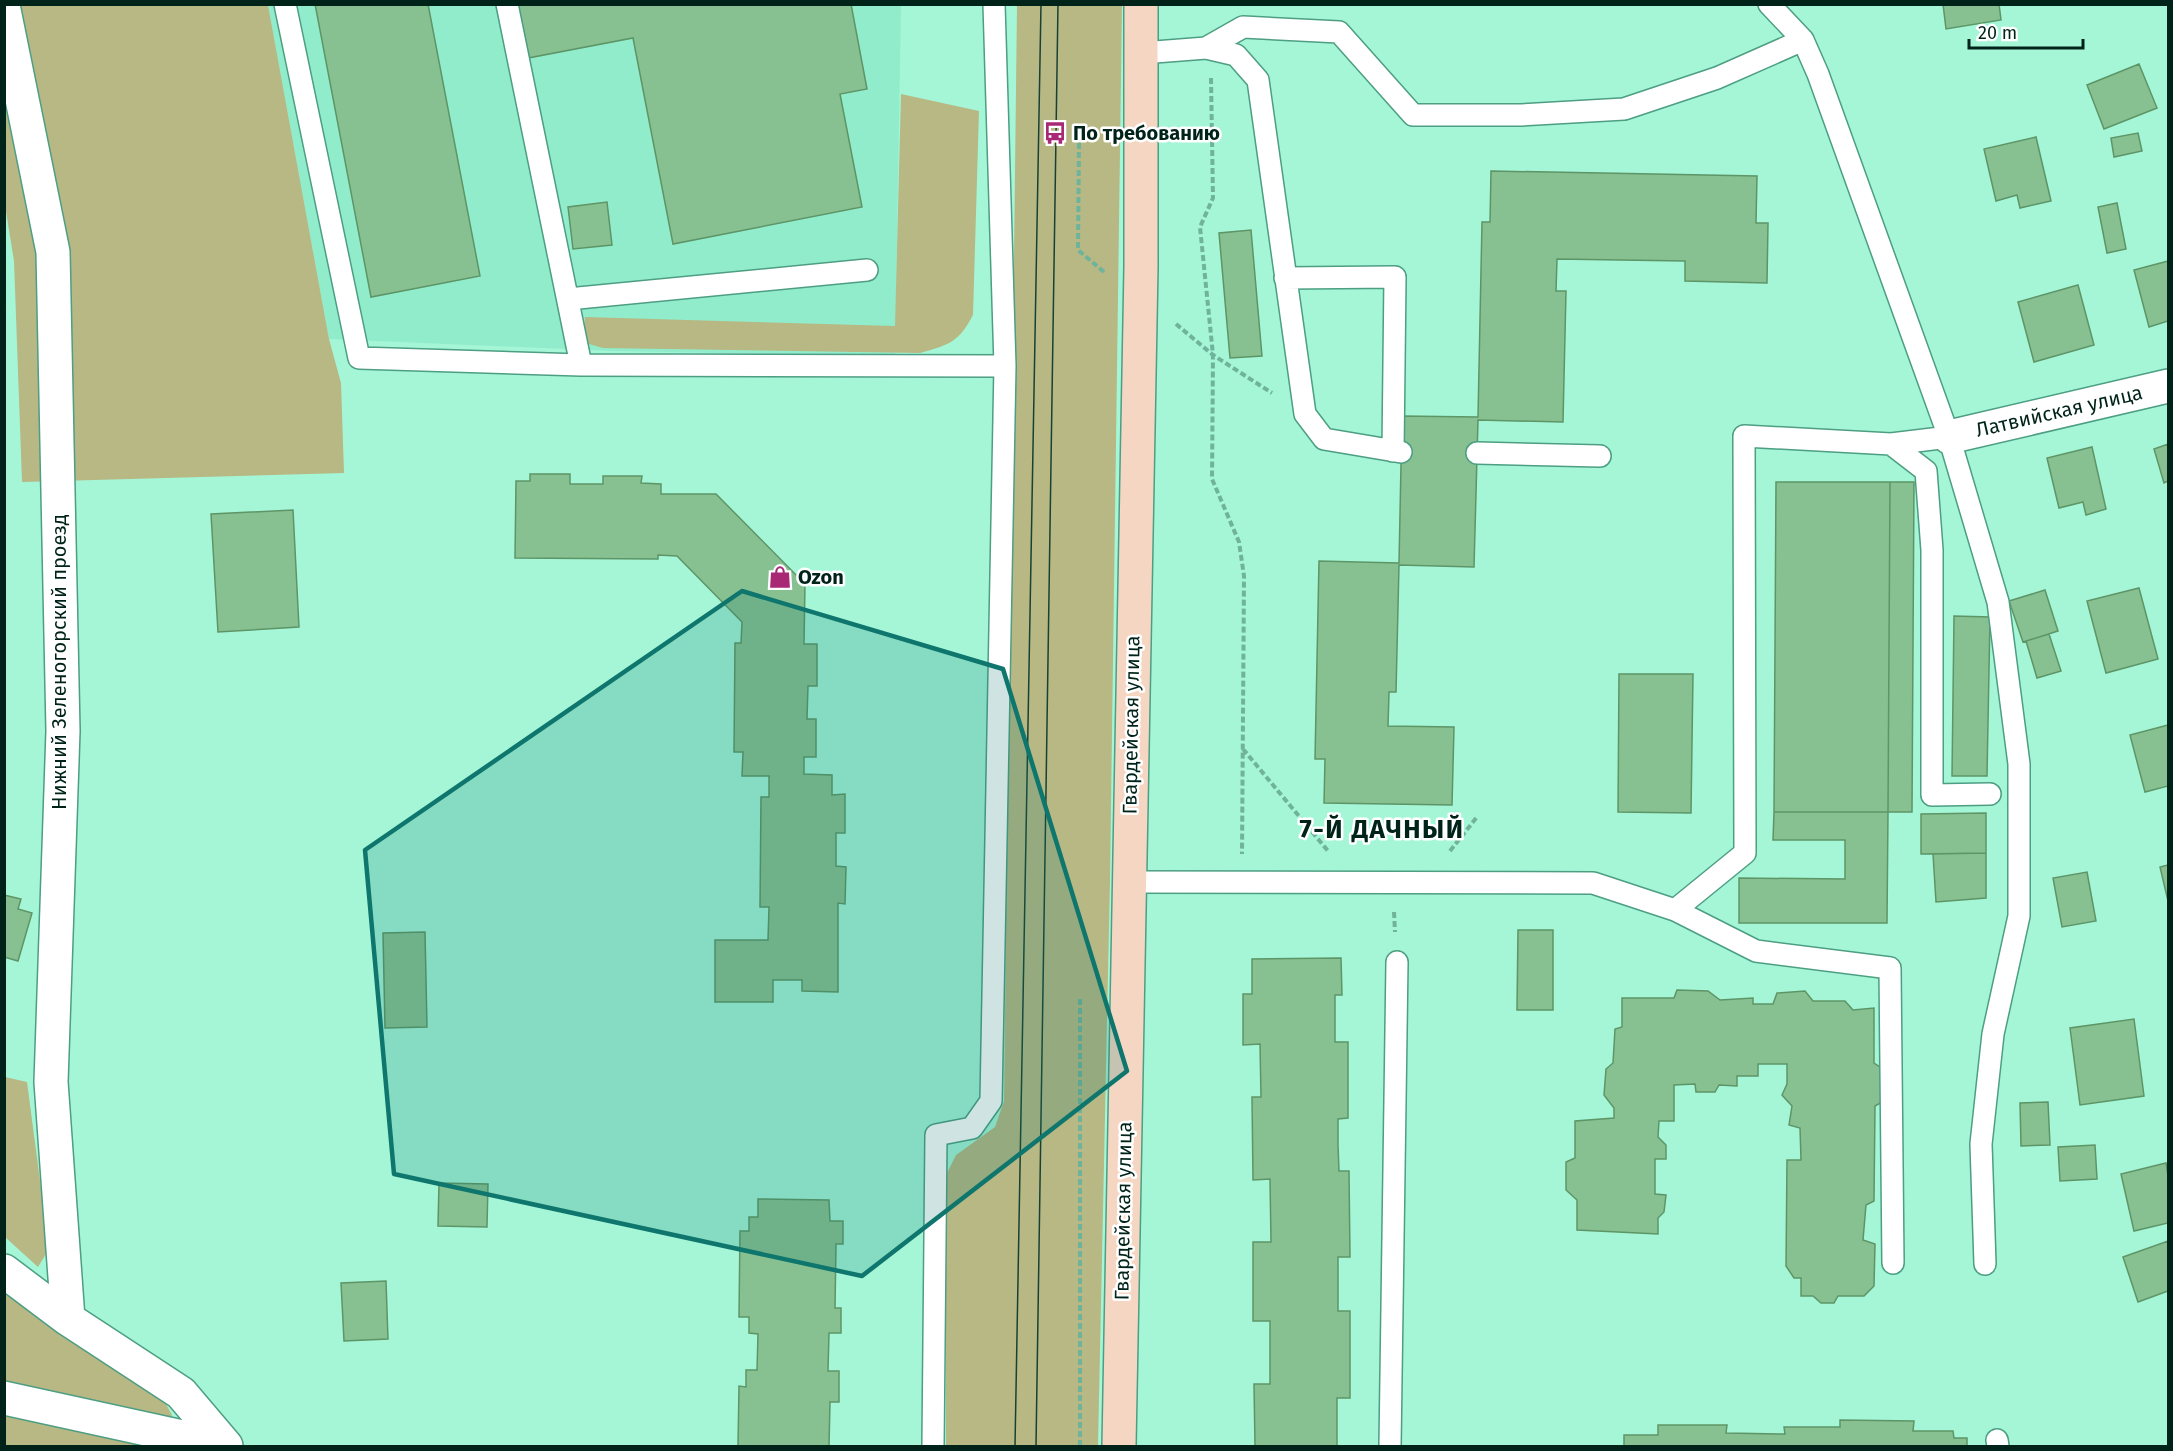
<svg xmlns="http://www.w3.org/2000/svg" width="2173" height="1451" font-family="'Fira Sans',sans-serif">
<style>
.built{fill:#91eccb}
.green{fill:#b7b884}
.building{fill:#87c191;stroke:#5d9567;stroke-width:1.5}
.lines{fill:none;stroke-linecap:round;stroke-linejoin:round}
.lane-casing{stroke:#4d9e83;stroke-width:24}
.street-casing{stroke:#4d9e83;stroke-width:36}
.secondary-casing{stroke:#4d9e83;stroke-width:36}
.path{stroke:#70b39b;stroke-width:4;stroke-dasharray:6 3;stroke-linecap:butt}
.lane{stroke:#fff;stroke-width:21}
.street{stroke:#fff;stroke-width:33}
.secondary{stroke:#f5d6c3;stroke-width:33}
.tram{stroke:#174134;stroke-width:1.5}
.marked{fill:#0f766e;fill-opacity:0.2;stroke:#0f766e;stroke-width:4.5;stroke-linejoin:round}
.labels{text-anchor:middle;stroke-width:5;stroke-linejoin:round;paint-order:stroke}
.poi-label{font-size:20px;font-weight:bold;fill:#002319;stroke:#fff;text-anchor:start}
.street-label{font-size:20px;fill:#002319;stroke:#fff}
.district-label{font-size:26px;font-weight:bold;letter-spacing:1.5px;fill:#002319;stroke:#fff}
</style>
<rect width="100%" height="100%" fill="#a4f6d7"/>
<path class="built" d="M 268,5 L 901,5 L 895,356 L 612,351 L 329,339 Z"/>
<path class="green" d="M 4,5 L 268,5 L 329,339 L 341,383 L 344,473 L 22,482 L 14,261 L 4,199 Z
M 1017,5 L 1122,5 L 1110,881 L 1098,1446 L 946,1446 L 946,1175 L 956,1155 L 995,1127 L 1004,1101 Z
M 901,94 L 979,111 L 973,315 C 959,342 949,345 920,353 L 603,348 L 589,344 L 584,335 L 585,317 L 895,326 Z
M 5,1077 L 27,1082 L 49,1249 L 38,1267 L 5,1237 Z
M 5,1288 L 161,1395 L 172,1415 L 168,1427 L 5,1386 Z
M 5,1410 L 158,1446 L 5,1446 Z"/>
<path class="building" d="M 315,4 L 428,4 L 480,276 L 371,297 Z
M 518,4 L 851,4 L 867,89 L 840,94 L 862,207 L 673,244 L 633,38 L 528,58 Z
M 1943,4 L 1999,4 L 2001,20 L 1946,29 Z
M 2139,64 L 2157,108 L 2104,129 L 2087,85 Z
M 2138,133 L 2142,151 L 2114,157 L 2111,138 Z
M 2036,137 L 2051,201 L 2020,208 L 2017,195 L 1996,201 L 1984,149 Z
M 1491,171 L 1757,176 L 1756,223 L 1768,223 L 1767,283 L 1685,281 L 1685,261 L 1557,259 L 1556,291 L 1566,291 L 1563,422 L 1478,420 L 1474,567 L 1399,565 L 1396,692 L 1389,692 L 1388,726 L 1454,727 L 1452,805 L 1324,803 L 1325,759 L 1315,759 L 1319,561 L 1399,563 L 1402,416 L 1478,417 L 1482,222 L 1490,222 Z
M 607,202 L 612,245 L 573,249 L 568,207 Z
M 2117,203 L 2126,249 L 2107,253 L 2098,207 Z
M 1251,230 L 1262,356 L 1230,358 L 1219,233 Z
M 2168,261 L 2168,321 L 2149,327 L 2134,270 Z
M 2078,285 L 2094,345 L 2034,362 L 2018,302 Z
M 2168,444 L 2168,481 L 2164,483 L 2154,449 Z
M 2092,447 L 2106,509 L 2086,515 L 2083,502 L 2059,508 L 2047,458 Z
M 530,474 L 570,474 L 570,484 L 603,484 L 603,476 L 642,476 L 641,483 L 661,484 L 661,494 L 716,494 L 805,584 L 804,644 L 817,644 L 817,686 L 808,686 L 807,719 L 816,719 L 816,757 L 804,757 L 804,774 L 832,775 L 832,795 L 845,794 L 845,833 L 836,833 L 836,866 L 846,867 L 845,904 L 838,903 L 838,992 L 802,991 L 802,980 L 773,980 L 773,1002 L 715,1002 L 715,940 L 768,940 L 769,907 L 760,907 L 761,797 L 769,797 L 769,776 L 742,776 L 743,752 L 734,752 L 735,643 L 741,643 L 742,622 L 677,556 L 658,555 L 658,559 L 515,558 L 516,481 L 530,481 Z
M 1776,482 L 1890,482 L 1888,812 L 1774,812 Z
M 1890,482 L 1914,482 L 1912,812 L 1888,812 Z
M 293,510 L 299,627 L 218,632 L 211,514 Z
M 2139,588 L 2158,659 L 2106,673 L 2087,601 Z
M 2045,590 L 2058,631 L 2023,642 L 2009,601 Z
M 1954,616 L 1990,617 L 1987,776 L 1952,776 Z
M 2049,634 L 2061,671 L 2037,678 L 2026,641 Z
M 1619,674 L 1693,674 L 1691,813 L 1618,812 Z
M 2168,725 L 2168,786 L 2145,792 L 2130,735 Z
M 1774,812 L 1888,812 L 1887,923 L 1739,923 L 1739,878 L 1845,879 L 1845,840 L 1773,840 Z
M 1986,813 L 1986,853 L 1921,854 L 1921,814 Z
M 1986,853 L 1986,898 L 1936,902 L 1933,854 Z
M 2168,865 L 2168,901 L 2160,867 Z
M 2087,872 L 2096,921 L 2062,927 L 2053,878 Z
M 4,895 L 21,899 L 18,909 L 32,913 L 18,961 L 4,957 Z
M 1518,930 L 1553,930 L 1553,1010 L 1517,1010 Z
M 425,932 L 427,1027 L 385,1028 L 383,933 Z
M 1341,958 L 1342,995 L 1335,995 L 1335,1042 L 1348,1042 L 1348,1118 L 1338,1119 L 1338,1145 L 1339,1171 L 1349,1171 L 1350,1257 L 1338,1257 L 1338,1311 L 1350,1311 L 1350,1398 L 1337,1398 L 1337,1446 L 1255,1446 L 1254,1384 L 1270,1384 L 1270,1321 L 1253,1321 L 1253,1242 L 1271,1242 L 1270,1179 L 1253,1180 L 1252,1097 L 1261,1097 L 1260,1044 L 1243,1045 L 1243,994 L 1252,994 L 1252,959 Z
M 1677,990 L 1708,991 L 1720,1000 L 1753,998 L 1753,1004 L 1773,1004 L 1777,993 L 1805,991 L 1813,1001 L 1845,1001 L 1853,1010 L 1874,1008 L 1874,1063 L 1883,1069 L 1882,1102 L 1875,1106 L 1874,1201 L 1866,1205 L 1863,1240 L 1875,1244 L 1874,1286 L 1864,1296 L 1838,1296 L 1834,1303 L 1821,1303 L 1813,1296 L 1801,1296 L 1801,1278 L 1794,1278 L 1786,1266 L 1787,1160 L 1801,1160 L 1800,1128 L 1789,1125 L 1792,1106 L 1782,1095 L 1787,1084 L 1787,1064 L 1758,1064 L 1758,1076 L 1737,1076 L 1737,1086 L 1719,1085 L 1715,1092 L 1696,1092 L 1695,1084 L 1674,1085 L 1674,1121 L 1659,1121 L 1658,1137 L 1666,1145 L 1666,1159 L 1655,1159 L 1655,1194 L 1666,1195 L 1664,1212 L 1658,1218 L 1658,1234 L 1577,1230 L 1577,1200 L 1566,1190 L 1566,1162 L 1575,1158 L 1575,1121 L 1614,1118 L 1614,1108 L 1604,1095 L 1606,1069 L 1613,1063 L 1615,1029 L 1622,1027 L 1622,998 L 1674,998 Z
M 2134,1019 L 2144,1096 L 2080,1105 L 2070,1028 Z
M 2048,1102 L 2050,1145 L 2021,1146 L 2020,1103 Z
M 2095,1145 L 2097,1179 L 2060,1181 L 2058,1147 Z
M 2166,1163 L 2168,1176 L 2168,1223 L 2134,1231 L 2121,1174 Z
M 439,1183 L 488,1184 L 487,1227 L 438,1226 Z
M 758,1199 L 829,1200 L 830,1221 L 843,1221 L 843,1244 L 836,1244 L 835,1308 L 841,1308 L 841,1333 L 829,1333 L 828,1371 L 839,1371 L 839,1402 L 830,1402 L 829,1446 L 738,1446 L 739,1386 L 746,1387 L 746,1370 L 757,1370 L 758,1334 L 749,1333 L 749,1317 L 739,1317 L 740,1231 L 749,1231 L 749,1217 L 758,1217 Z
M 2168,1241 L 2168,1291 L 2138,1302 L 2123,1257 Z
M 386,1281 L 388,1339 L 344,1341 L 341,1283 Z
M 1840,1420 L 1914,1421 L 1913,1431 L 1953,1431 L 1954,1438 L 1967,1438 L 1967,1446 L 1624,1446 L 1624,1435 L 1658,1435 L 1658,1425 L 1727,1425 L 1726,1433 L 1785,1434 L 1784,1427 L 1840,1427 Z"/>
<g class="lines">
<g class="lane-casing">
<path id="lane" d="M 285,4 L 359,358 L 581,365 L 1005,366
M 507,4 L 581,365
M 1769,4 L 1803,40
M 1206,48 L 1243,27 L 1339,32 L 1413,115 L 1521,115 L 1624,109 L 1717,78 L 1803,40 L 1818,74 L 1949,437 L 1998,602 L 2019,764 L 2019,916 L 1993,1034 L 1981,1144 L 1985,1264
M 1142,53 L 1206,48 L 1236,55 L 1258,80 L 1305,414 L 1324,439 L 1401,452
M 1285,278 L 1395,277 L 1393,451
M 568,299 L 867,270
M 1891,444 L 1926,471 L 1932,550 L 1932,795 L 1990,794
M 1477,453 L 1600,456
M 1128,882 L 1593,883 L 1675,910 L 1756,951 L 1890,968 L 1893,1263
M 1675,910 L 1745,853 L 1744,436 L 1891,444 L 1949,437
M 1997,1440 L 1998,1446
M 933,1446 L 936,1135 L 972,1128 L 991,1101 L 1005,366 L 994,4
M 1390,1446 L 1397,962"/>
</g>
<g class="street-casing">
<path id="street" d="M 4,10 L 53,252 L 63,731 L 51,1082 L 68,1319
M 1949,437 L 2168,386
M 4,1271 L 68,1319 L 181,1393 L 226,1446
M 4,1398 L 224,1446"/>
</g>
<g class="secondary-casing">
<path id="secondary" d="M 1119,1446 L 1141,267 L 1141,4"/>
</g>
<path class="path" d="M 1211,78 L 1213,198 L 1200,227 L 1213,355 L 1212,479 L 1239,542 L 1244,576 L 1242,854
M 1079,143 L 1078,250 L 1104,272
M 1176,324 L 1213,355 L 1272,393
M 1243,749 L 1328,851
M 1450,851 L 1477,817
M 1394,912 L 1395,932
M 1080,1446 L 1080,998"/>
<use href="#lane" class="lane"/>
<use href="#street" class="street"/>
<use href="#secondary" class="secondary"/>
<path class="tram" d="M 1015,1446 L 1041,4
M 1036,1446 L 1058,4"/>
</g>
<path class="marked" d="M 742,591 L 1003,669 L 1127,1071 L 862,1276 L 394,1174 L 365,850 Z"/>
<defs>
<g id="bus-bare" transform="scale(1.8)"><path d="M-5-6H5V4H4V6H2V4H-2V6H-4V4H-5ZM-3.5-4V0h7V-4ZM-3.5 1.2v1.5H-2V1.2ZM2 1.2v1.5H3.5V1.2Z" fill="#a92875" stroke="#fff" stroke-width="2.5" paint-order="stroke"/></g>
<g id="shop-bare" transform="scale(1.8)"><path d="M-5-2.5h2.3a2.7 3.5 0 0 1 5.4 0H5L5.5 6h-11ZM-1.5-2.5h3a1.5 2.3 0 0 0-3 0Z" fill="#a92875" stroke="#fff" stroke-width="2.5" paint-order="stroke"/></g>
</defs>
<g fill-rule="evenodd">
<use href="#bus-bare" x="1055" y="133"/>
<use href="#shop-bare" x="780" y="577"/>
</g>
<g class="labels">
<g class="poi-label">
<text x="1073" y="140">По требованию</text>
<text x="798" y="584">Ozon</text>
</g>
<g class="street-label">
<text transform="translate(2059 411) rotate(-13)" y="7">Латвийская улица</text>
<text transform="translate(59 662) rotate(-90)" y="7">Нижний Зеленогорский проезд</text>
<text transform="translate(1131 725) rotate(-89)" y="7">Гвардейская улица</text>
<text transform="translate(1123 1211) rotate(-89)" y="7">Гвардейская улица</text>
</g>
<g class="district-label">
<text x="1382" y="838">7-Й ДАЧНЫЙ</text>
</g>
</g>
<rect width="2173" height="1451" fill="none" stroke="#002319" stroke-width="12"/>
<path d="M1969 39v9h114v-9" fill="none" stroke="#002319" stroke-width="3"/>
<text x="1978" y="39" font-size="18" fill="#002319" stroke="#ffffff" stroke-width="4.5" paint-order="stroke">20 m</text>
</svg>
